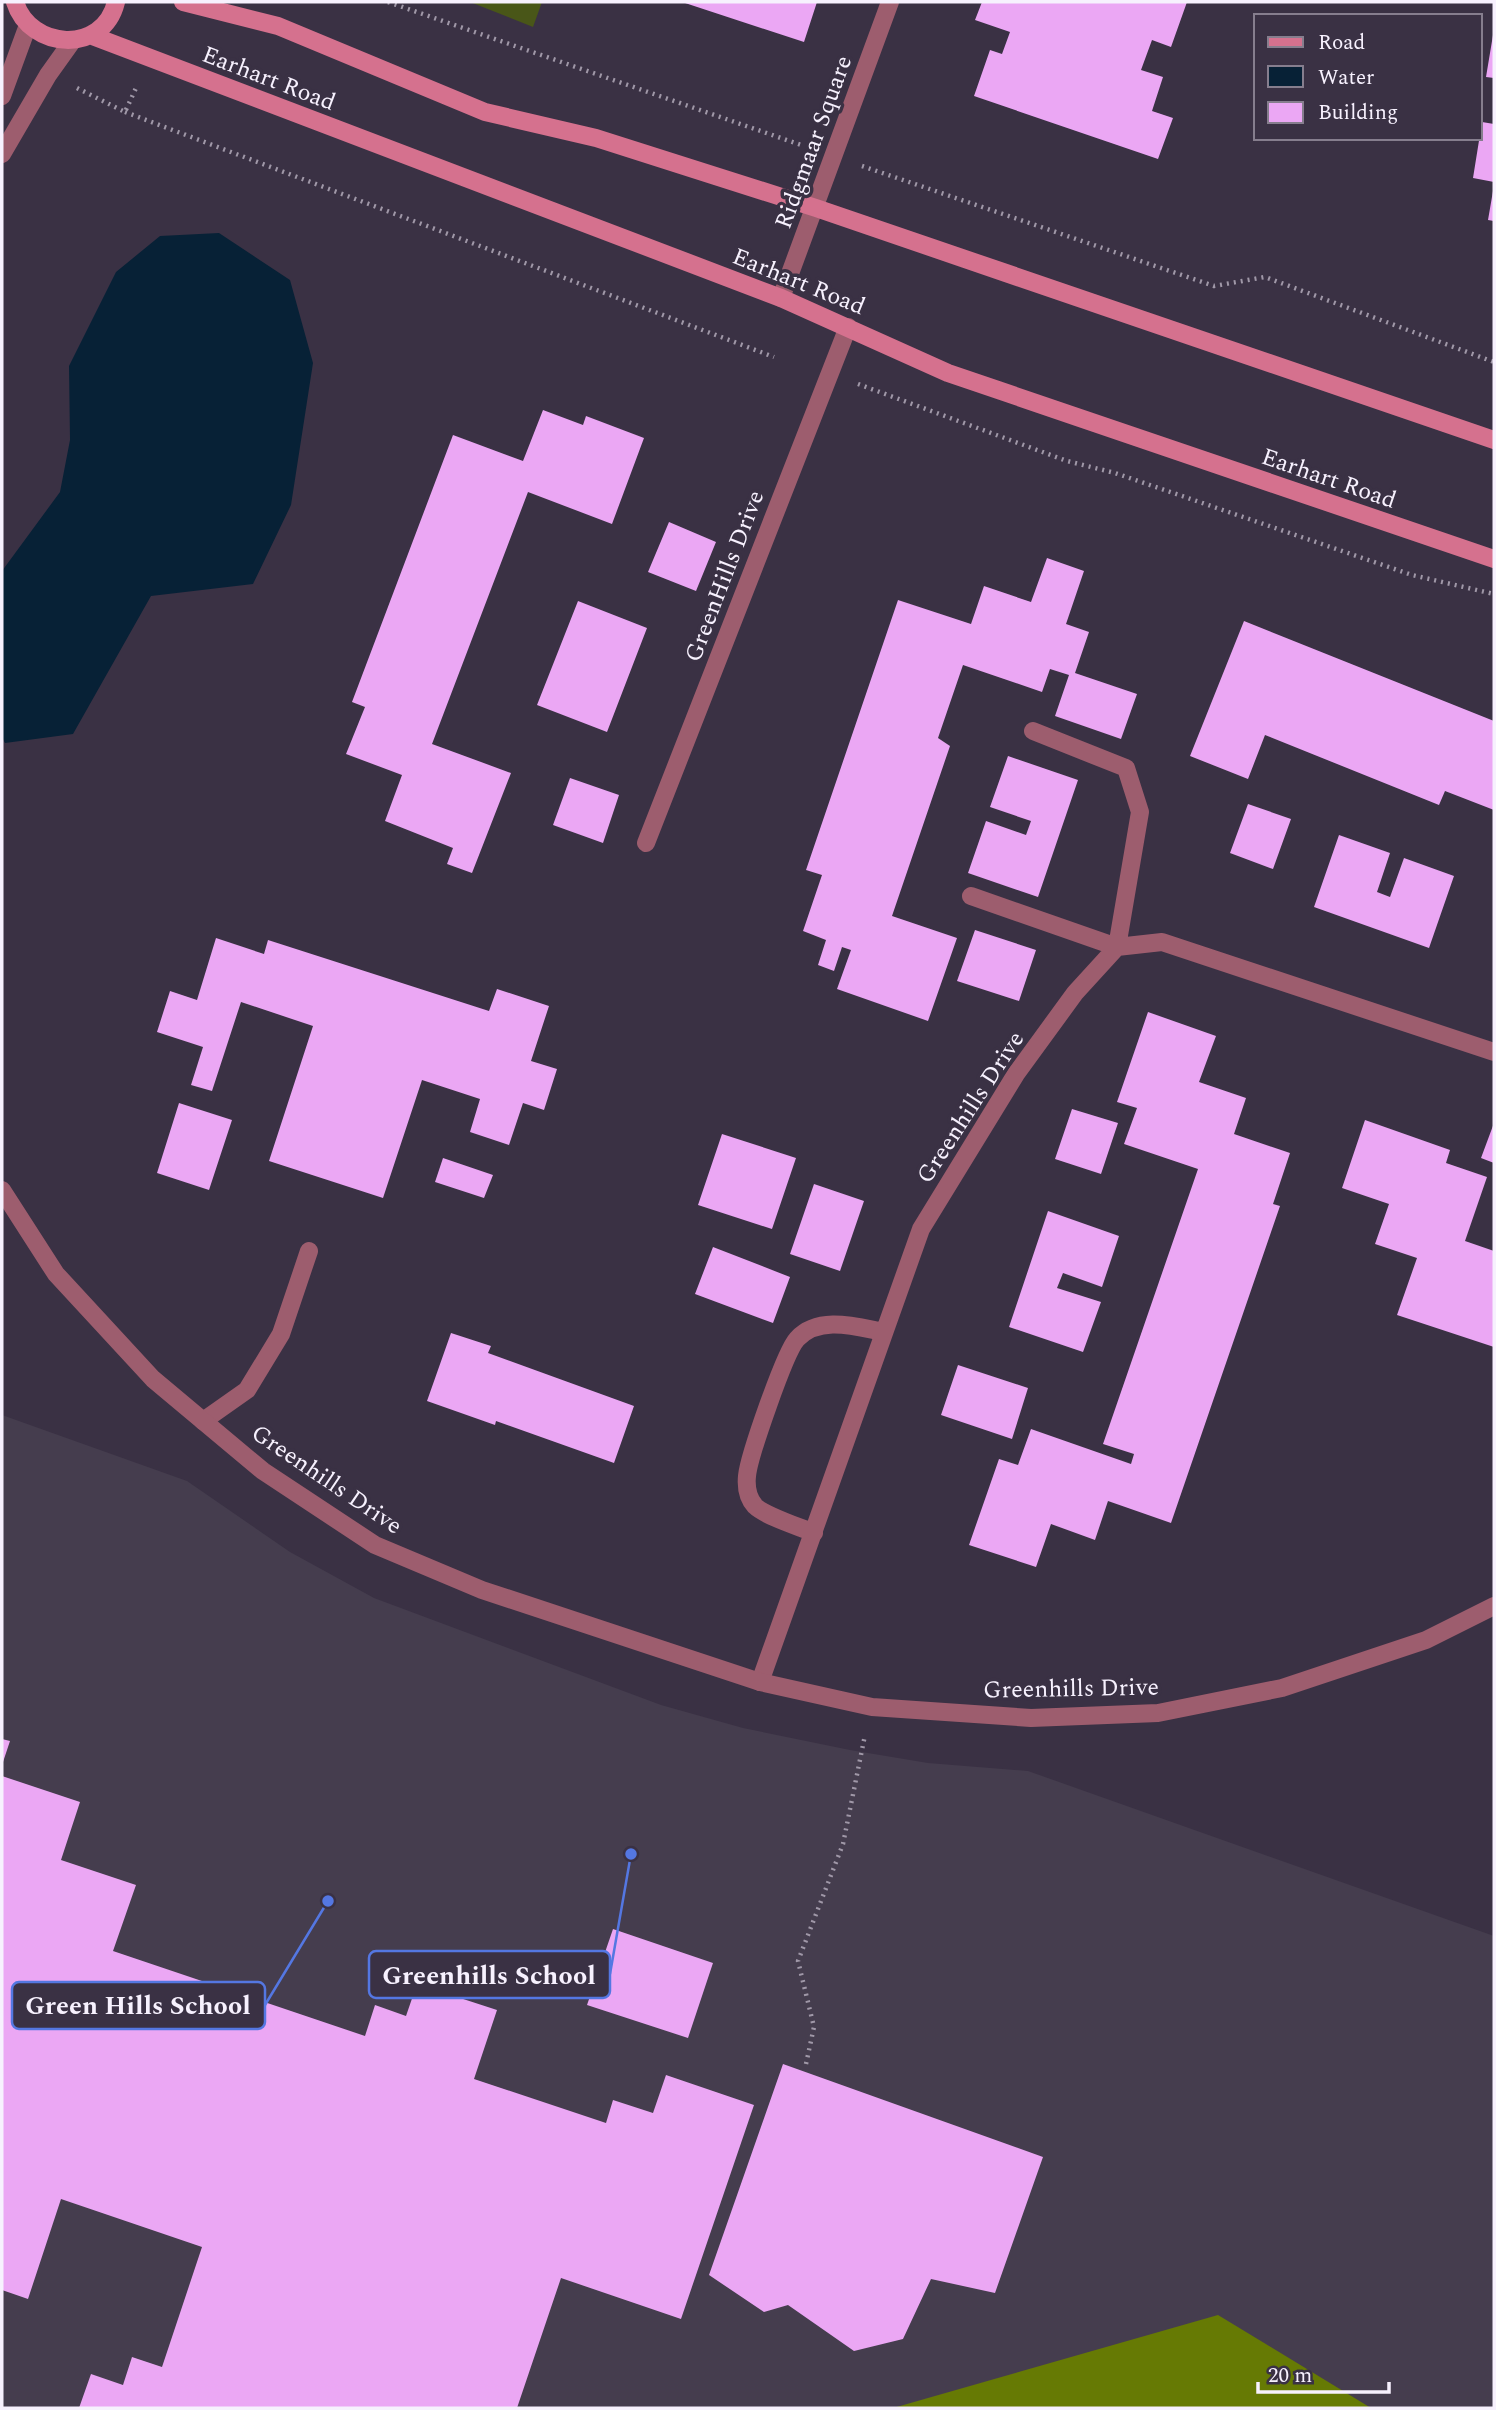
<svg xmlns="http://www.w3.org/2000/svg" width="1496" height="2410" font-family="Spectral,serif">
<style>
.education{fill:#453d4e}
.green{fill:#495618}
.forest{fill:#667a04}
.water{fill:#072136}
.building{fill:#eba7f4}
.lines{fill:none;stroke-linecap:round;stroke-linejoin:round}
.path{stroke:#a098a8;stroke-width:4.5;stroke-dasharray:2 5;stroke-linecap:butt}
.lane{stroke:#9d5d6e;stroke-width:18}
.street{stroke:#9d5d6e;stroke-width:18}
.secondary{stroke:#d5718e;stroke-width:18}
.labels{text-anchor:middle;stroke-width:7;stroke-linejoin:round;paint-order:stroke}
.street-label{font-size:24px;fill:#f7f1fe;stroke:#3a3144}
.leader{fill:none;stroke:#5477e2;stroke-width:2.5}
.callout-dot{fill:#5477e2;stroke:#3a3144;stroke-width:2.5}
.callout{fill:#3a3144;stroke:#5477e2;stroke-width:2.5}
.callout-label{font-size:26px;text-anchor:middle;font-weight:bold;fill:#f7f1fe}
</style>
<rect width="100%" height="100%" fill="#3a3144"/>
<path class="education" d="M 2,1415 L 187,1481 L 290,1552 L 374,1598 L 661,1705 L 743,1728 L 850,1750 L 928,1763 L 1028,1771 L 1494,1936 L 1494,2408 L 2,2408 Z"/>
<path class="green" d="M 470,2 L 542,2 L 533,27 Z"/>
<path class="forest" d="M 1218,2315 L 1371,2408 L 893,2408 Z"/>
<path class="water" d="M 219,233 L 290,280 L 313,363 L 291,505 L 253,584 L 151,596 L 73,734 L 5,743 L 2,737 L 2,571 L 60,492 L 70,440 L 69,366 L 116,272 L 160,236 Z"/>
<path class="building" d="M 682,2 L 817,2 L 804,42 Z
M 982,2 L 1187,2 L 1171,47 L 1152,40 L 1141,70 L 1163,77 L 1152,111 L 1173,118 L 1158,159 L 974,96 L 990,50 L 1002,54 L 1010,32 L 975,20 Z
M 1493,35 L 1494,35 L 1494,78 L 1486,77 Z
M 1482,122 L 1494,124 L 1494,182 L 1473,178 Z
M 1493,191 L 1494,191 L 1494,221 L 1488,220 Z
M 543,410 L 583,425 L 586,416 L 644,438 L 612,524 L 528,492 L 432,744 L 511,773 L 472,873 L 447,864 L 453,848 L 385,821 L 402,775 L 346,754 L 365,707 L 352,702 L 453,435 L 523,461 Z
M 669,522 L 716,542 L 696,591 L 648,572 Z
M 1047,558 L 1084,571 L 1066,624 L 1089,632 L 1075,673 L 1137,694 L 1121,739 L 1055,716 L 1069,675 L 1050,669 L 1042,692 L 963,665 L 938,738 L 950,746 L 892,916 L 957,938 L 928,1021 L 837,989 L 851,950 L 842,947 L 834,971 L 818,965 L 826,940 L 803,931 L 822,875 L 806,870 L 898,600 L 971,624 L 984,586 L 1031,602 Z
M 578,601 L 647,628 L 607,732 L 537,705 Z
M 1244,621 L 1494,721 L 1494,810 L 1445,791 L 1439,805 L 1265,735 L 1248,779 L 1190,756 Z
M 1008,756 L 1078,780 L 1038,897 L 968,873 L 986,821 L 1026,835 L 1031,821 L 990,807 Z
M 570,778 L 619,795 L 603,843 L 553,825 Z
M 1248,804 L 1291,819 L 1273,869 L 1230,853 Z
M 1339,835 L 1390,853 L 1377,892 L 1390,897 L 1404,858 L 1454,876 L 1429,948 L 1314,907 Z
M 975,930 L 1036,950 L 1019,1001 L 957,981 Z
M 216,938 L 264,954 L 268,940 L 489,1011 L 497,989 L 549,1006 L 531,1061 L 557,1069 L 544,1110 L 523,1103 L 509,1145 L 470,1132 L 480,1099 L 422,1080 L 383,1198 L 269,1161 L 313,1026 L 241,1002 L 212,1091 L 191,1085 L 203,1047 L 157,1032 L 170,991 L 197,1000 Z
M 1148,1012 L 1216,1036 L 1199,1082 L 1246,1098 L 1234,1134 L 1290,1153 L 1273,1204 L 1280,1206 L 1171,1523 L 1108,1501 L 1095,1540 L 1051,1524 L 1036,1567 L 969,1545 L 999,1459 L 1018,1465 L 1031,1429 L 1131,1464 L 1134,1454 L 1103,1444 L 1198,1169 L 1124,1144 L 1137,1108 L 1117,1102 Z
M 179,1103 L 232,1120 L 209,1190 L 157,1173 Z
M 1072,1109 L 1118,1123 L 1101,1174 L 1055,1159 Z
M 1365,1120 L 1450,1150 L 1446,1163 L 1487,1177 L 1465,1241 L 1494,1251 L 1494,1347 L 1397,1315 L 1417,1258 L 1375,1244 L 1389,1204 L 1342,1188 Z
M 1494,1123 L 1494,1163 L 1481,1158 Z
M 722,1134 L 796,1158 L 772,1229 L 698,1205 Z
M 443,1158 L 493,1175 L 484,1198 L 435,1182 Z
M 814,1184 L 864,1201 L 840,1271 L 790,1254 Z
M 1048,1211 L 1119,1236 L 1102,1287 L 1063,1273 L 1057,1288 L 1101,1302 L 1083,1352 L 1009,1327 Z
M 713,1247 L 790,1277 L 773,1323 L 695,1294 Z
M 451,1333 L 491,1346 L 488,1353 L 634,1406 L 614,1463 L 496,1421 L 495,1425 L 427,1401 Z
M 958,1365 L 1028,1388 L 1012,1439 L 941,1415 Z
M 2,1739 L 10,1741 L 2,1765 Z
M 2,1776 L 80,1802 L 61,1860 L 136,1885 L 113,1951 L 365,2036 L 375,2005 L 406,2016 L 417,1984 L 497,2010 L 474,2079 L 606,2123 L 613,2100 L 653,2113 L 666,2075 L 754,2105 L 681,2319 L 561,2278 L 517,2408 L 79,2408 L 91,2374 L 123,2385 L 132,2357 L 162,2367 L 202,2247 L 61,2199 L 28,2299 L 2,2290 Z
M 613,1929 L 713,1963 L 688,2038 L 587,2005 Z
M 783,2064 L 1043,2157 L 995,2293 L 931,2279 L 903,2339 L 854,2351 L 788,2305 L 764,2312 L 709,2275 Z"/>
<g class="lines">
<path class="path" d="M 388,2 L 804,146
M 77,88 L 125,112 L 136,88
M 125,112 L 774,357
M 862,166 L 1214,286 L 1265,277 L 1494,362
M 858,384 L 1067,461 L 1115,473 L 1412,575 L 1494,594
M 806,2064 L 814,2027 L 798,1961 L 843,1844 L 865,1735"/>
<path class="lane" d="M 971,896 L 1117,947 L 1140,812 L 1126,768 L 1033,731
M 203,1421 L 247,1390 L 281,1334 L 309,1251
M 814,1533 C 800,1527 765,1516 755,1506 C 747,1497 746,1486 747,1476 C 749,1456 785,1352 797,1339 C 819,1315 857,1327 884,1332
M 760,1682 L 921,1229 L 1016,1074 L 1075,993 L 1117,947 L 1162,942 L 1494,1052"/>
<path class="street" d="M 2,96 L 28,25
M 2,154 L 48,75 L 73,40
M 781,298 L 890,2
M 646,843 L 848,327
M 2,1190 L 56,1274 L 153,1379 L 263,1471 L 375,1545 L 482,1590 L 760,1682 L 872,1707 L 1031,1718 L 1158,1713 L 1282,1688 L 1426,1640 L 1494,1606"/>
<path class="secondary" d="M 15,2 C 30,50 103,55 116,2
M 183,2 L 278,26 L 485,112 L 596,138 L 816,208 L 1494,440
M 90,35 L 781,298 L 948,373 L 1494,559"/>
</g>
<g class="labels">
<g class="street-label">
<text transform="translate(269 78) rotate(21)" y="8">Earhart Road</text>
<text transform="translate(813 142) rotate(-70)" y="8">Ridgmaar Square</text>
<text transform="translate(799 281) rotate(22)" y="8">Earhart Road</text>
<text transform="translate(1329 478) rotate(19)" y="8">Earhart Road</text>
<text transform="translate(724 576) rotate(-69)" y="8">GreenHills Drive</text>
<text transform="translate(970 1107) rotate(-57)" y="8">Greenhills Drive</text>
<text transform="translate(327 1479) rotate(34)" y="8">Greenhills Drive</text>
<text transform="translate(1071 1688) rotate(-1)" y="8">Greenhills Drive</text>
</g>
</g>
<path class="leader" d="M631 1854L610 1974M328 1901L265 2005"/>
<g class="callout-dot">
<circle cx="631" cy="1854" r="7"/>
<circle cx="328" cy="1901" r="7"/>
</g>
<g class="callout">
<rect x="369" y="1951" width="241" height="47" rx="7"/>
<rect x="12" y="1982" width="253" height="47" rx="7"/>
</g>
<g class="callout-label">
<text x="489" y="1984">Greenhills School</text>
<text x="138" y="2014">Green Hills School</text>
</g>
<rect width="1496" height="2410" fill="none" stroke="#f7f1fe" stroke-width="7"/>
<rect x="1254" y="14" width="228" height="126" fill="#3a3144" stroke="#867e8e" stroke-width="2"/>
<rect x="1268" y="37" width="35" height="10" fill="#d5718e" stroke="#867e8e" stroke-width="2"/>
<text x="1318" y="49" font-size="21" fill="#f7f1fe">Road</text>
<rect x="1268" y="66" width="35" height="21" fill="#072136" stroke="#867e8e" stroke-width="2"/>
<text x="1318" y="84" font-size="21" fill="#f7f1fe">Water</text>
<rect x="1268" y="102" width="35" height="21" fill="#eba7f4" stroke="#867e8e" stroke-width="2"/>
<text x="1318" y="119" font-size="21" fill="#f7f1fe">Building</text>
<path d="M1258 2382v10h131v-10" fill="none" stroke="#f7f1fe" stroke-width="3.5"/>
<text x="1268" y="2382" font-size="21" fill="#f7f1fe" stroke="#3a3144" stroke-width="5" paint-order="stroke">20 m</text>
</svg>
